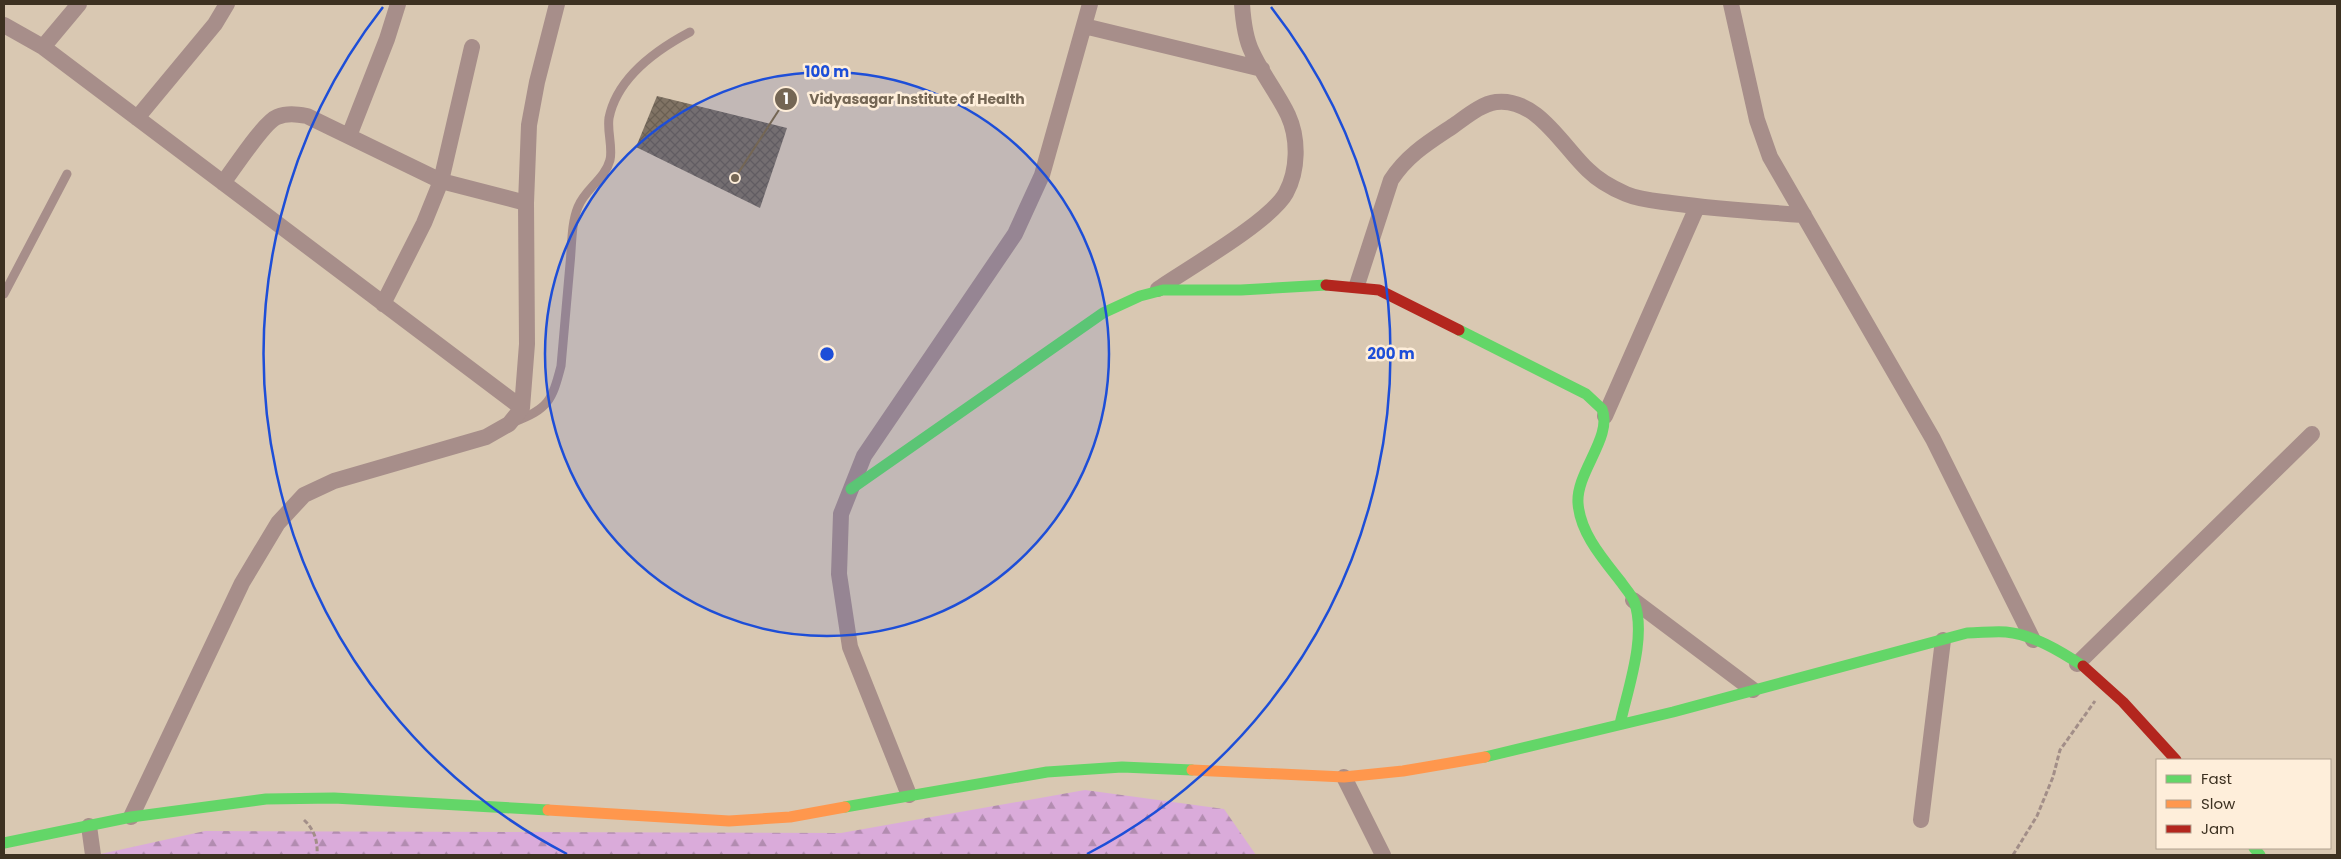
<svg xmlns="http://www.w3.org/2000/svg" width="2341" height="859" font-family="Poppins,sans-serif">
<style>
.forest{fill:url(#forest-firs)}
.building{fill:url(#building-cross-hatch)}
.lines{fill:none;stroke-linecap:round;stroke-linejoin:round}
.path{stroke:#a28e88;stroke-width:3;stroke-dasharray:5 2.5;stroke-linecap:butt}
.lane{stroke:#a78e8a;stroke-width:9}
.street{stroke:#a78e8a;stroke-width:16}
.fast{stroke:#63d668;stroke-width:11}
.slow{stroke:#ff974d;stroke-width:11}
.jam{stroke:#b3261e;stroke-width:11}
.ring{fill:none;stroke:#1d4ed8;stroke-width:2.5}
.centre{fill:#1d4ed8;stroke:#feeeda;stroke-width:2.5}
.ring-label{font-size:15px;text-anchor:middle;font-weight:bold;fill:#1d4ed8;stroke:#feeeda;stroke-width:5;stroke-linejoin:round;paint-order:stroke}
.leader{fill:none;stroke:#746654;stroke-width:2}
.callout-dot{fill:#746654;stroke:#feeeda;stroke-width:2}
.mark-label{font-size:15px;text-anchor:middle;font-weight:bold;fill:#fff}
.callout-label{font-size:14px;text-anchor:middle;font-weight:bold;fill:#746654;stroke:#feeeda;stroke-width:5;stroke-linejoin:round;paint-order:stroke}
</style>
<defs>
<pattern id="forest-firs" width="22" height="20" patternUnits="userSpaceOnUse" patternTransform="scale(1.25)"><rect width="22" height="20" fill="#daabda"/><path d="M5 1l3.5 6h-7zM16 11l3.5 6h-7z" fill="#b28cb0"/></pattern>
<pattern id="building-cross-hatch" width="8" height="8" patternUnits="userSpaceOnUse" patternTransform="scale(1.25)"><rect width="8" height="8" fill="#807364"/><path d="M0 0l8 8M0 8l8-8" fill="none" stroke="#6a5f52"/></pattern>
</defs>
<rect width="100%" height="100%" fill="#d9c8b2"/>
<path class="forest" d="M 1085,790 L 1224,809 L 1256,855 L 96,855 L 205,831 L 841,833 Z"/>
<path class="building" d="M 657,96 L 787,128 L 760,208 L 636,147 Z"/>
<g class="lines">
<path class="path" d="M 304,820 C 314,829 318,841 317,855
M 2013,855 L 2037,816 L 2053,777 L 2060,750 L 2095,701"/>
<path class="lane" d="M 4,294 L 67,174
M 514,422 C 548,409 552,401 561,366 C 564,332 567,298 570,264 C 572,245 571,224 578,207 C 585,189 605,179 610,160 C 613,147 607,132 609,118 C 617,78 656,50 690,32"/>
<path class="street" d="M 1731,4 L 1757,120 L 1770,157 L 1933,439 L 2033,640
M 4,25 L 43,47 L 522,408
M 1084,26 L 1262,69
M 43,47 L 79,4
M 137,118 L 215,24 L 227,4
M 349,136 L 387,39 L 398,4
M 223,183 C 233,170 264,122 277,117 C 287,113 296,114 307,116 L 441,181 L 526,203
M 1357,285 L 1391,180 C 1407,155 1429,142 1453,126 C 1466,117 1481,104 1496,102 C 1537,97 1563,147 1588,170 C 1599,181 1612,188 1626,194 C 1640,200 1656,201 1671,203 C 1715,209 1759,212 1804,215
M 1158,289 C 1187,269 1271,221 1286,193 C 1298,171 1299,139 1288,115 C 1278,94 1262,74 1252,52 C 1245,38 1243,19 1242,4
M 383,304 L 424,223 L 441,181 L 472,47
M 1605,416 L 1697,207
M 1633,600 L 1753,690
M 2077,664 L 2312,434
M 1344,777 L 1383,855
M 909,795 L 850,647 L 839,574 L 841,514 L 864,456 L 1015,234 L 1042,175 L 1090,4
M 131,817 L 242,583 L 278,523 L 304,495 L 334,481 L 486,437 L 509,424 L 522,408 L 527,344 L 526,203 L 529,125 L 537,82 L 557,4
M 1921,820 L 1943,640
M 89,826 L 93,855"/>
<path class="fast" d="M 1459,330 L 1586,394 L 1602,409 C 1613,437 1576,472 1578,503 C 1580,533 1603,559 1621,582 C 1625,588 1631,594 1634,601 C 1647,636 1628,688 1620,724
M 851,489 L 1103,313 L 1140,296 L 1163,290 L 1241,290 L 1326,285
M 1485,757 L 1673,712 L 1967,633 C 1980,633 1993,631 2006,632 C 2034,635 2060,651 2083,666
M 845,807 L 1047,772 L 1122,767 L 1192,770
M 4,843 L 131,817 L 266,799 L 334,798 L 548,810
M 2254,848 L 2260,855"/>
<path class="slow" d="M 1192,770 L 1344,777 L 1403,771 L 1485,757
M 548,810 L 729,821 L 790,817 L 845,807"/>
<path class="jam" d="M 1326,285 L 1379,290 L 1459,330
M 2083,666 L 2123,702 L 2176,760"/>
</g>
<circle cx="827" cy="354" r="282" fill="#1d4ed8" fill-opacity=".12"/>
<g class="ring">
<circle cx="827" cy="354" r="282"/>
<path d="M567 854A564 564 0 0 1 383 7M1271 7A564 564 0 0 1 1087 854"/>
</g>
<circle cx="827" cy="354" r="8" class="centre"/>
<g class="ring-label">
<text x="827" y="77">100 m</text>
<text x="1391" y="359">200 m</text>
</g>
<path class="leader" d="M735 178L786 99"/>
<g class="callout-dot">
<circle cx="735" cy="178" r="5"/>
<circle cx="786" cy="99" r="12"/>
</g>
<g class="mark-label">
<text x="786" y="104">1</text>
</g>
<g class="callout-label">
<text x="917" y="104">Vidyasagar Institute of Health</text>
</g>
<rect width="2341" height="859" fill="none" stroke="#3d3121" stroke-width="10"/>
<rect x="2156" y="759" width="175" height="90" fill="#feeeda" stroke="#b1a290"/>
<rect x="2166" y="775" width="25" height="8" fill="#63d668" stroke="#b1a290"/>
<text x="2201" y="784" font-size="15" fill="#3d3121">Fast</text>
<rect x="2166" y="800" width="25" height="8" fill="#ff974d" stroke="#b1a290"/>
<text x="2201" y="809" font-size="15" fill="#3d3121">Slow</text>
<rect x="2166" y="825" width="25" height="8" fill="#b3261e" stroke="#b1a290"/>
<text x="2201" y="834" font-size="15" fill="#3d3121">Jam</text>
</svg>
